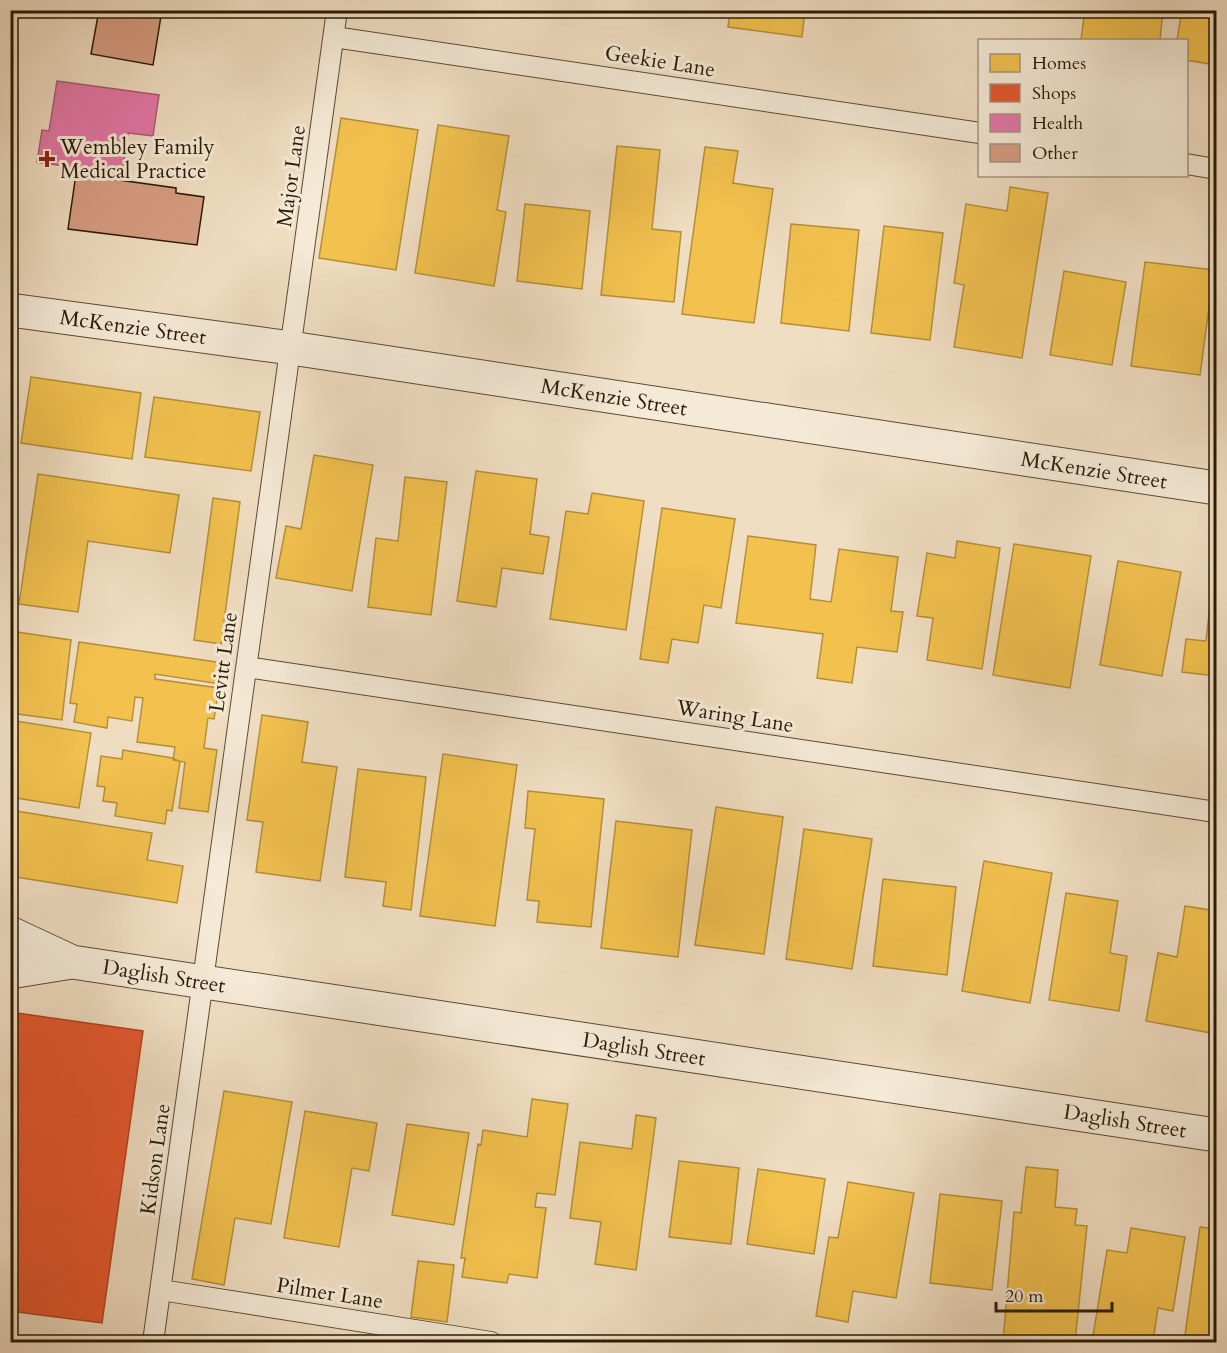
<svg xmlns="http://www.w3.org/2000/svg" width="1227" height="1353" font-family="Cardo,serif">
<style>
.homes{fill:#f2c14e;stroke:#b68f38;stroke-width:1.5}
.shops{fill:#e4572e;stroke:#ac4522;stroke-width:1.5}
.health{fill:#e377a8;stroke:#ab5b77;stroke-width:1.5}
.building{fill:#d79d82;stroke:#291a05;stroke-width:1.5}
.lines{fill:none;stroke-linecap:round;stroke-linejoin:round}
.service-casing{stroke:#5b4b34;stroke-width:22}
.minor-casing{stroke:#5b4b34;stroke-width:35}
.service{stroke:#f5ead7;stroke-width:20}
.minor{stroke:#f5ead7;stroke-width:33}
.poi-dot{fill:#8f2418;stroke:#f5ead7;stroke-width:2}
.labels{text-anchor:middle;stroke-width:6;stroke-linejoin:round;paint-order:stroke}
.street-label{font-size:21px;fill:#291a05;stroke:#f5ead7}
.poi-label{font-size:21px;fill:#291a05;stroke:#f5ead7;text-anchor:start}
</style>
<rect width="100%" height="100%" fill="#f0dec2"/>
<filter id="stains"><feTurbulence type="fractalNoise" baseFrequency=".00333" numOctaves="4"/><feColorMatrix values="0 0 0 0 .2 0 0 0 0 .09 0 0 0 0 .02 0 0 0 .5 -.17"/></filter>
<radialGradient id="worn" r=".72"><stop offset=".6" stop-color="#630" stop-opacity="0"/><stop offset="1" stop-color="#630" stop-opacity=".3"/></radialGradient>
<path class="homes" d="M 730,10 L 805,10 L 802,37 L 728,27 Z
M 1038,10 L 1075,10 L 1075,18 L 1038,14 Z
M 1085,10 L 1163,10 L 1160,40 L 1081,40 Z
M 1182,10 L 1216,10 L 1216,65 L 1186,60 L 1186,40 L 1177,40 Z
M 341,118 L 418,130 L 396,270 L 319,258 Z
M 438,125 L 509,136 L 497,210 L 506,212 L 494,286 L 415,273 Z
M 617,146 L 660,150 L 652,229 L 681,232 L 674,302 L 601,295 Z
M 705,147 L 738,151 L 733,183 L 773,189 L 754,323 L 682,314 Z
M 1010,187 L 1048,193 L 1022,358 L 954,347 L 964,285 L 954,283 L 966,204 L 1007,211 Z
M 525,204 L 590,211 L 582,289 L 517,281 Z
M 791,224 L 859,230 L 849,331 L 781,323 Z
M 884,226 L 943,233 L 930,340 L 871,333 Z
M 1145,262 L 1214,270 L 1200,375 L 1131,366 Z
M 1064,271 L 1126,282 L 1112,365 L 1050,355 Z
M 31,377 L 141,393 L 132,459 L 21,443 Z
M 154,397 L 260,412 L 251,471 L 145,457 Z
M 314,455 L 373,465 L 352,591 L 276,578 L 286,526 L 301,529 Z
M 476,471 L 537,479 L 530,534 L 549,537 L 543,574 L 502,568 L 496,607 L 457,601 Z
M 38,474 L 179,495 L 170,553 L 88,541 L 78,612 L 19,604 Z
M 405,477 L 447,482 L 431,615 L 368,607 L 376,538 L 398,541 Z
M 592,493 L 644,501 L 626,630 L 550,619 L 566,511 L 588,514 Z
M 213,498 L 240,502 L 221,644 L 194,640 Z
M 662,508 L 735,519 L 721,608 L 704,605 L 698,643 L 672,639 L 668,663 L 640,659 Z
M 748,536 L 816,545 L 810,599 L 831,602 L 839,549 L 898,557 L 891,611 L 903,612 L 897,652 L 857,647 L 852,683 L 817,678 L 823,634 L 736,623 Z
M 957,541 L 1000,548 L 982,669 L 927,660 L 933,618 L 917,616 L 927,553 L 955,558 Z
M 1014,544 L 1091,556 L 1070,688 L 993,675 Z
M 1118,561 L 1181,572 L 1162,676 L 1100,665 Z
M 1212,588 L 1216,589 L 1216,676 L 1182,672 L 1186,639 L 1206,641 Z
M 10,631 L 71,640 L 62,720 L 10,713 Z
M 79,642 L 223,663 L 220,684 L 155,674 L 155,679 L 219,688 L 214,719 L 208,718 L 204,748 L 217,750 L 208,812 L 179,808 L 185,762 L 173,760 L 175,747 L 137,742 L 143,698 L 135,697 L 132,721 L 108,717 L 107,728 L 74,722 L 77,704 L 70,703 Z
M 262,715 L 308,722 L 302,762 L 337,767 L 320,881 L 256,872 L 263,822 L 247,820 Z
M 10,720 L 91,733 L 79,808 L 10,797 Z
M 123,750 L 173,758 L 180,762 L 172,811 L 167,810 L 165,824 L 115,816 L 117,803 L 103,801 L 105,787 L 97,786 L 101,756 L 122,759 Z
M 443,754 L 517,765 L 495,926 L 420,916 Z
M 358,769 L 426,777 L 411,910 L 383,906 L 386,882 L 345,877 Z
M 528,791 L 604,799 L 591,927 L 537,922 L 539,901 L 527,900 L 535,829 L 525,828 Z
M 716,807 L 783,817 L 764,954 L 695,945 Z
M 10,810 L 152,833 L 147,860 L 183,866 L 177,903 L 10,876 Z
M 616,821 L 692,830 L 678,957 L 601,948 Z
M 804,829 L 872,839 L 852,969 L 786,959 Z
M 984,861 L 1052,873 L 1030,1003 L 962,991 Z
M 883,879 L 956,887 L 947,975 L 873,966 Z
M 1066,893 L 1118,901 L 1110,953 L 1127,956 L 1119,1011 L 1049,1000 Z
M 1185,906 L 1216,911 L 1216,1000 L 1211,1033 L 1146,1021 L 1158,953 L 1177,957 Z
M 224,1091 L 292,1102 L 271,1224 L 235,1218 L 224,1285 L 192,1279 Z
M 532,1099 L 568,1104 L 555,1195 L 537,1193 L 535,1207 L 546,1208 L 537,1278 L 509,1274 L 507,1283 L 462,1277 L 465,1258 L 461,1258 L 478,1144 L 481,1145 L 483,1130 L 527,1137 Z
M 305,1111 L 377,1123 L 369,1171 L 352,1168 L 339,1247 L 284,1238 Z
M 636,1115 L 656,1118 L 636,1270 L 595,1264 L 601,1222 L 570,1218 L 580,1142 L 632,1149 Z
M 407,1124 L 469,1133 L 454,1225 L 392,1215 Z
M 679,1161 L 739,1168 L 731,1244 L 669,1237 Z
M 1026,1167 L 1058,1170 L 1055,1207 L 1077,1209 L 1075,1225 L 1087,1226 L 1075,1342 L 1003,1342 L 1014,1212 L 1021,1213 Z
M 758,1169 L 825,1179 L 814,1254 L 747,1244 Z
M 848,1182 L 914,1193 L 896,1298 L 853,1291 L 848,1322 L 816,1316 L 829,1237 L 838,1238 Z
M 940,1194 L 1002,1201 L 992,1290 L 930,1283 Z
M 1200,1227 L 1216,1229 L 1216,1342 L 1184,1342 Z
M 1131,1228 L 1185,1237 L 1173,1311 L 1158,1308 L 1153,1342 L 1092,1342 L 1107,1250 L 1127,1253 Z
M 418,1261 L 454,1265 L 447,1322 L 411,1317 Z"/>
<path class="shops" d="M 10,1012 L 143,1031 L 102,1323 L 10,1311 Z"/>
<path class="health" d="M 57,81 L 159,95 L 153,136 L 128,133 L 122,174 L 37,162 L 42,130 L 49,131 Z"/>
<path class="building" d="M 99,10 L 162,10 L 153,65 L 91,54 Z
M 76,174 L 176,188 L 176,193 L 204,197 L 197,245 L 68,229 Z"/>
<g class="lines">
<g class="service-casing">
<path id="service" d="M 334,37 L 980,133
M 1186,164 L 1216,169
M 247,667 L 1216,812
M 161,1290 L 491,1342
M 10,1342 L 11,1342
M 153,1342 L 337,10"/>
</g>
<g class="minor-casing">
<path id="minor" d="M 10,310 L 291,348 L 1216,488
M 10,933 L 72,962 L 1216,1135
M 10,972 L 72,962"/>
</g>
<use href="#service" class="service"/>
<use href="#minor" class="minor"/>
</g>
<path class="poi-dot" d="M44 150h6v6h6v6h-6v6h-6v-6h-6v-6h6z"/>
<g class="labels">
<g class="street-label">
<text transform="translate(660 61) rotate(9)" y="7">Geekie Lane</text>
<text transform="translate(291 176) rotate(-82)" y="7">Major Lane</text>
<text transform="translate(133 327) rotate(8)" y="7">McKenzie Street</text>
<text transform="translate(614 397) rotate(9)" y="7">McKenzie Street</text>
<text transform="translate(1094 470) rotate(9)" y="7">McKenzie Street</text>
<text transform="translate(223 662) rotate(-82)" y="7">Levitt Lane</text>
<text transform="translate(735 716) rotate(9)" y="7">Waring Lane</text>
<text transform="translate(164 976) rotate(9)" y="7">Daglish Street</text>
<text transform="translate(644 1049) rotate(9)" y="7">Daglish Street</text>
<text transform="translate(1125 1121) rotate(9)" y="7">Daglish Street</text>
<text transform="translate(155 1159) rotate(-82)" y="7">Kidson Lane</text>
<text transform="translate(330 1293) rotate(9)" y="7">Pilmer Lane</text>
</g>
<g class="poi-label">
<text x="60" y="154">Wembley Family<tspan x="60" dy="24">Medical Practice</tspan></text>
</g>
</g>
<rect width="1227" height="1353" fill="none" stroke="#f0dec2" stroke-width="36"/>
<rect x="12" y="12" width="1203" height="1329" fill="none" stroke="#291a05" stroke-width="3"/>
<rect x="18" y="18" width="1191" height="1317" fill="none" stroke="#291a05" stroke-width="1.5"/>
<rect x="978" y="39" width="210" height="138" fill="#f5ead7" stroke="#a39783" stroke-width="1.5"/>
<rect x="990" y="54" width="30" height="18" fill="#f2c14e" stroke="#a39783" stroke-width="1.5"/>
<text x="1032" y="69" font-size="18" fill="#291a05">Homes</text>
<rect x="990" y="84" width="30" height="18" fill="#e4572e" stroke="#a39783" stroke-width="1.5"/>
<text x="1032" y="99" font-size="18" fill="#291a05">Shops</text>
<rect x="990" y="114" width="30" height="18" fill="#e377a8" stroke="#a39783" stroke-width="1.5"/>
<text x="1032" y="129" font-size="18" fill="#291a05">Health</text>
<rect x="990" y="144" width="30" height="18" fill="#d79d82" stroke="#a39783" stroke-width="1.5"/>
<text x="1032" y="159" font-size="18" fill="#291a05">Other</text>
<path d="M996 1302v9h116v-9" fill="none" stroke="#291a05" stroke-width="3"/>
<text x="1005" y="1302" font-size="18" fill="#291a05" stroke="#f5ead7" stroke-width="4.5" paint-order="stroke">20 m</text>
<rect width="100%" height="100%" filter="url(#stains)"/>
<rect width="100%" height="100%" fill="url(#worn)"/>
</svg>
